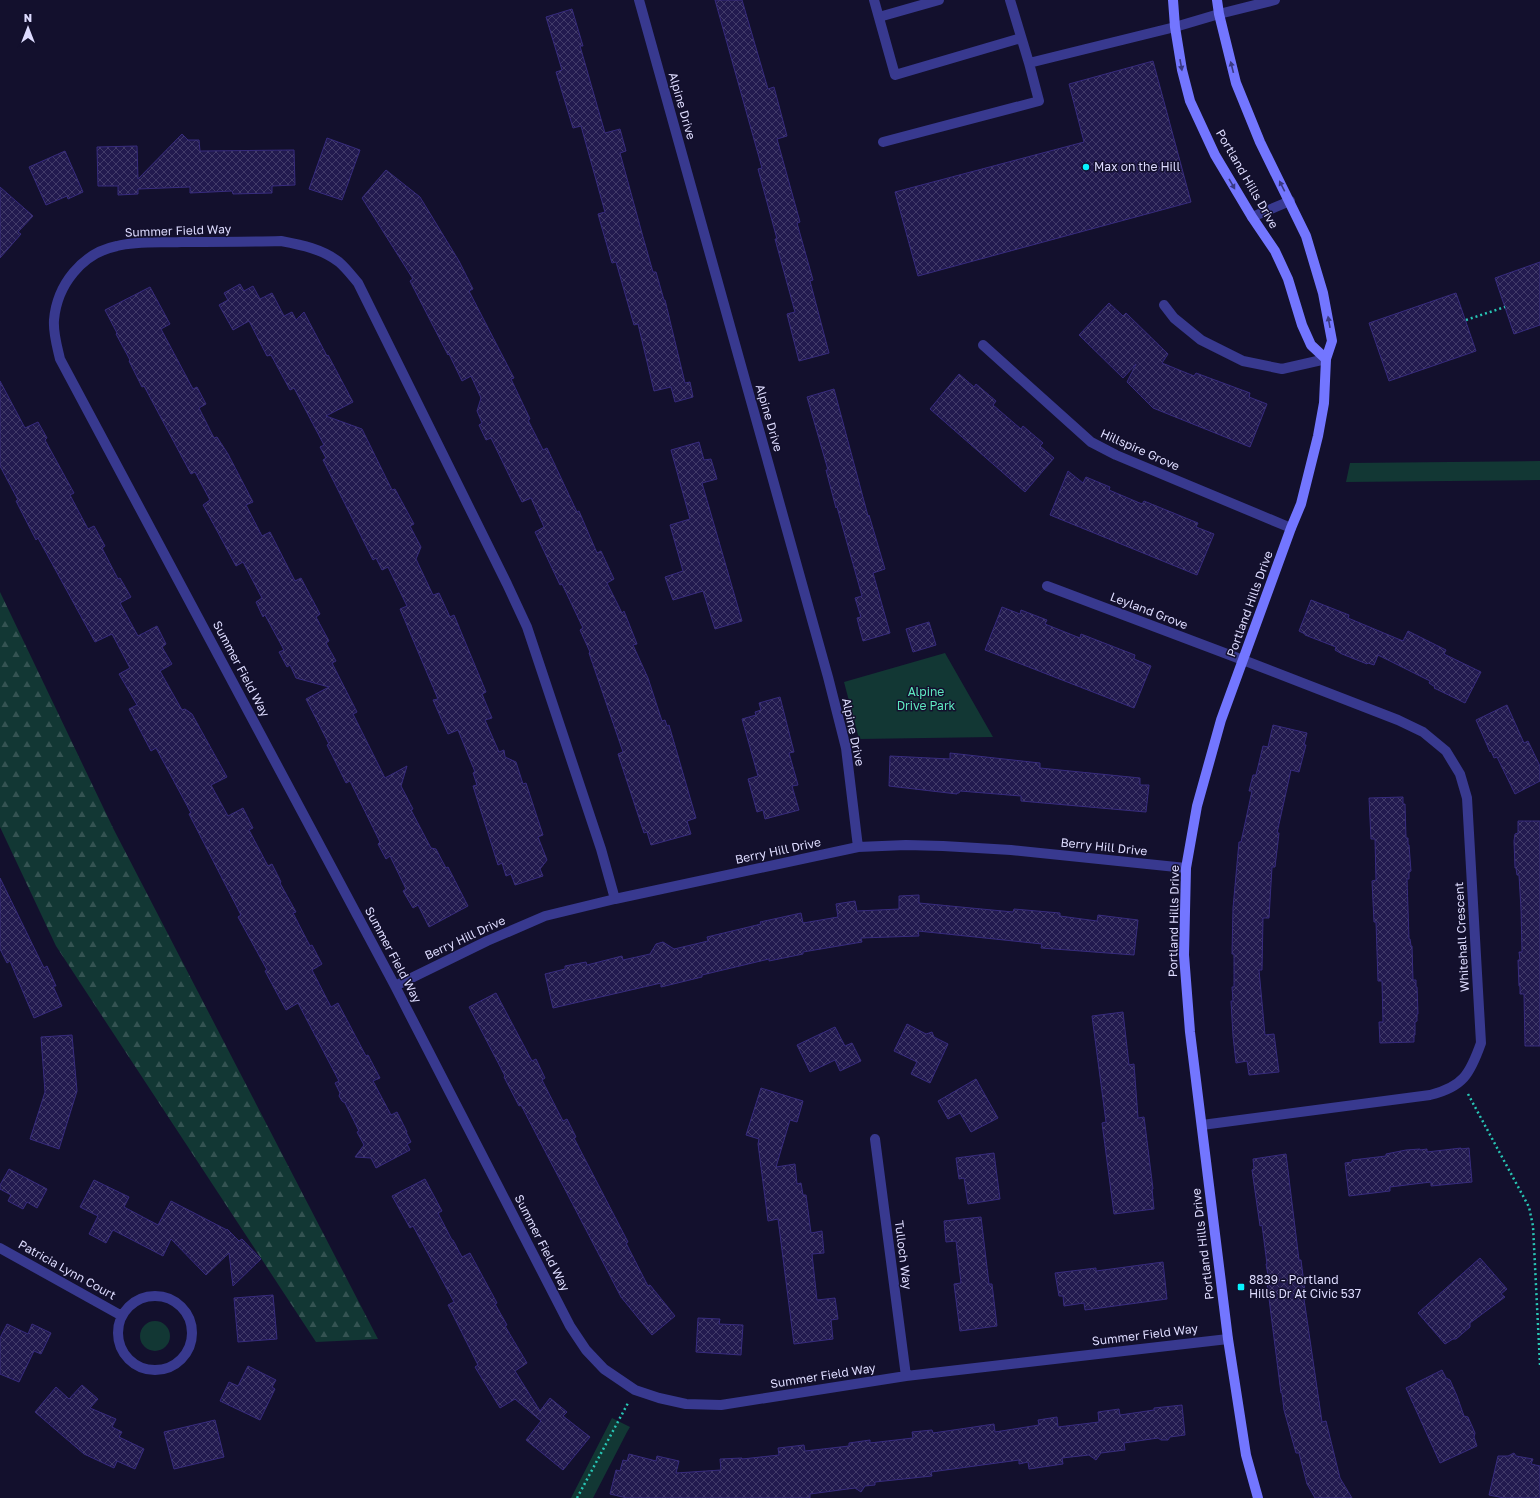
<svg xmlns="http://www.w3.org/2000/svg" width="1540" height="1498" font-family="'Golos Text',sans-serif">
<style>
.green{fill:#123734}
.forest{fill:url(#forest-firs)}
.building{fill:url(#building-cross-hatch);stroke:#372b7d}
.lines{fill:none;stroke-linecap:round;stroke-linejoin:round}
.path{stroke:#28c6b5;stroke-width:2.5;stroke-dasharray:2 3;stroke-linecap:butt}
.lane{stroke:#38398f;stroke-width:10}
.street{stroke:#38398f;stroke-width:10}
.secondary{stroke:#7376ff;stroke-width:10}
.oneway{fill:#393981}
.poi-dot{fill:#08f3ff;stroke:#13102d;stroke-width:1.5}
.labels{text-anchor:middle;stroke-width:3;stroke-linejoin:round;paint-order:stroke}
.street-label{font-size:12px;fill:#dedcff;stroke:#13102d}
.poi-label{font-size:12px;fill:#dedcff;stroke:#13102d;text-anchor:start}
.park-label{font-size:12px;fill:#5ee8bf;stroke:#13102d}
</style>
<defs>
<pattern id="forest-firs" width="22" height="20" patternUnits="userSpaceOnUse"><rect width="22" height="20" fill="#123734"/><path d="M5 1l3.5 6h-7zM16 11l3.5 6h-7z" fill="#345352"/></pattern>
<pattern id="building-cross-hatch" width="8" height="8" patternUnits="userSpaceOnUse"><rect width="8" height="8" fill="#221a4f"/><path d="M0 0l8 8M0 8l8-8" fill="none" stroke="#423b69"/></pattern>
</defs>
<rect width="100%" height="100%" fill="#13102d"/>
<path class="green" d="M 1540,461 L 1540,480 L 1346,482 L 1350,463 Z
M 945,653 L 993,737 L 859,739 L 844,682 Z
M140 1336a15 15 0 1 1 30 0a15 15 0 1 1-30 0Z
M 612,1418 L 630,1427 L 627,1432 L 593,1498 L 571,1498 Z"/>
<path class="forest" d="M 0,592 L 114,830 L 378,1339 L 316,1342 L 56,946 L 0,827 Z"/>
<path class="building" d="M 715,0 L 742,0 L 768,89 L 774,87 L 787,136 L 777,139 L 800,222 L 797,223 L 813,280 L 810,281 L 829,353 L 799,361 L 787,314 L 795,312 L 775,239 L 777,239 L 758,169 L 762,168 Z
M 572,9 L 583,46 L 580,46 L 605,133 L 620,129 L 626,151 L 620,153 L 643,237 L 653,272 L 656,272 L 664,300 L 665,300 L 685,383 L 690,382 L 693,397 L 675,402 L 671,387 L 654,391 L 638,324 L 634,325 L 616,262 L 612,263 L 598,214 L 605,212 L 581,126 L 573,128 L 556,72 L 562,70 L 546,17 Z
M 1153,61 L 1191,202 L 918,276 L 895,192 L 1084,142 L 1069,84 Z
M 182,134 L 188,140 L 199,140 L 200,151 L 294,150 L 295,185 L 272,186 L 272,193 L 233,194 L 232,191 L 190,193 L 190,187 L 138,189 L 138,194 L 118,195 L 118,186 L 98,186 L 97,147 L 137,146 L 138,179 Z
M 327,138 L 360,150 L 342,200 L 309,189 Z
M 65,151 L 83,192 L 68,199 L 67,196 L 46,205 L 29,167 Z
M 386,170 L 420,197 L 459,261 L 473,289 L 469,291 L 514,378 L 511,379 L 530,419 L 528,420 L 543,450 L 547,448 L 577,512 L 579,511 L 597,553 L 601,551 L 614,579 L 607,583 L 622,613 L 624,611 L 637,644 L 633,645 L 648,678 L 662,721 L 665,720 L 667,726 L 669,725 L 696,818 L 687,821 L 691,834 L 651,845 L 647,832 L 644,833 L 618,754 L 623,752 L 589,653 L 590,652 L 580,630 L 583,628 L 562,584 L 560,585 L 535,532 L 544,527 L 531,498 L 522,502 L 491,438 L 486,440 L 479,425 L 482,423 L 477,411 L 481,398 L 471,376 L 462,381 L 449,354 L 448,355 L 410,281 L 413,279 L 362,198 Z
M 0,187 L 33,216 L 18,232 L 21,234 L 0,258 Z
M 1540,262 L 1540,325 L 1514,334 L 1495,278 Z
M 240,284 L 244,291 L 253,286 L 260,299 L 272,293 L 284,316 L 292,312 L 296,320 L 304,312 L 327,356 L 328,355 L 353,402 L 326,416 L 362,429 L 392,490 L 395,489 L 414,524 L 410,526 L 421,547 L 416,559 L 433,595 L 439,593 L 450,617 L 454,615 L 486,692 L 482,694 L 492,718 L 485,720 L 499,752 L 504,750 L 505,757 L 516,762 L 523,784 L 526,783 L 543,835 L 538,837 L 547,860 L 540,869 L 543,876 L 515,885 L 511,874 L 506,876 L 502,863 L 498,865 L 473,786 L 477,785 L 473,773 L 475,772 L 458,730 L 448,734 L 433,700 L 438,699 L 400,609 L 407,606 L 388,567 L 382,570 L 376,558 L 373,560 L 323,460 L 326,458 L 320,447 L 324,445 L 294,388 L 290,390 L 271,355 L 267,356 L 249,321 L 233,330 L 219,305 L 228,300 L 224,293 Z
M 150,287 L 170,324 L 161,329 L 193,389 L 197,387 L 206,404 L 199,408 L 214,438 L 217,437 L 228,454 L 253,502 L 246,505 L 262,536 L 270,532 L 295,581 L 301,578 L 320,614 L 316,617 L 329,641 L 326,643 L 336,661 L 332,663 L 357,712 L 353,714 L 385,778 L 407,766 L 401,786 L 413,809 L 411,810 L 431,848 L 436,849 L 446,868 L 448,867 L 468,906 L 429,927 L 418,905 L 413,908 L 403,891 L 406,889 L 390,856 L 386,859 L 378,844 L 380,842 L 350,781 L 346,783 L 327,745 L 329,744 L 306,699 L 329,687 L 296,678 L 290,665 L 287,667 L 279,652 L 284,650 L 265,615 L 263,617 L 256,602 L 262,598 L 243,562 L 236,566 L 215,527 L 203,505 L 210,500 L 195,472 L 191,474 L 144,386 L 142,387 L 129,361 L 130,360 L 116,334 L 117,333 L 105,310 Z
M 1456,293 L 1476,351 L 1389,381 L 1369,323 Z
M 1109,303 L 1123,316 L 1126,313 L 1168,354 L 1162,363 L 1194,376 L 1196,373 L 1250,393 L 1249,397 L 1267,404 L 1250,447 L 1153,408 L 1127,382 L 1136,364 L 1123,378 L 1079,335 Z
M 959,374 L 974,387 L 976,384 L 996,401 L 993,405 L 1021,429 L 1023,426 L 1043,443 L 1040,446 L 1054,458 L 1025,492 L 930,409 Z
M 0,381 L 25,428 L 38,422 L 47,438 L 45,440 L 74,493 L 70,495 L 88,529 L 94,526 L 105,546 L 102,548 L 118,579 L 120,578 L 131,597 L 120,603 L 138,636 L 157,626 L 166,644 L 162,647 L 172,664 L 160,671 L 182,710 L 185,709 L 192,714 L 227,777 L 211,785 L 228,816 L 243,808 L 253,828 L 249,830 L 268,866 L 272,864 L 281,882 L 280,883 L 296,912 L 293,913 L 310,946 L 312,945 L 322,964 L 312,970 L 331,1007 L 338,1003 L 366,1056 L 368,1055 L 380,1078 L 373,1081 L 391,1115 L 397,1112 L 407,1132 L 406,1132 L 411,1142 L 407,1144 L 410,1150 L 376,1168 L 371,1158 L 355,1157 L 364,1145 L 357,1132 L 359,1131 L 345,1103 L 342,1101 L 339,1096 L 340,1093 L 335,1083 L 339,1081 L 298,1003 L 286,1010 L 265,971 L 267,970 L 238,917 L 241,915 L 189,814 L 191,813 L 156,748 L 151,751 L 129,709 L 137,705 L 119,674 L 130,668 L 112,634 L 95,642 L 38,538 L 36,540 L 16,501 L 18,500 L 0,466 Z
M 834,389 L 868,516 L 869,515 L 885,569 L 873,573 L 890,633 L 863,641 L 857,618 L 861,617 L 855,598 L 862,596 L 837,507 L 836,508 L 826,470 L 828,470 L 807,397 Z
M 699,442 L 704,460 L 711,459 L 717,479 L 702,483 L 742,621 L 715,629 L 703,591 L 673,600 L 665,577 L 683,571 L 670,525 L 690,519 L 671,450 Z
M 1068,471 L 1083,483 L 1086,477 L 1110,487 L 1109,490 L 1142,504 L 1144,501 L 1198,523 L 1196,527 L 1214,534 L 1197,575 L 1050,515 Z
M 1311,600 L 1349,615 L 1348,618 L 1403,641 L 1408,631 L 1446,650 L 1444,654 L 1481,672 L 1465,703 L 1434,688 L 1435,687 L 1429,683 L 1430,681 L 1378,655 L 1374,665 L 1368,663 L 1367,664 L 1342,654 L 1335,650 L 1336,647 L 1305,635 L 1305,634 L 1299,631 Z
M 1002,607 L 1020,614 L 1021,610 L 1047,620 L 1045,624 L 1080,638 L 1081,634 L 1135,655 L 1134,659 L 1151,666 L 1134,708 L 985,650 Z
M 929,622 L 936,645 L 913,652 L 906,629 Z
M 780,697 L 794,752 L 789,753 L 798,785 L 792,786 L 799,810 L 765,819 L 763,810 L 757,812 L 748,779 L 758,776 L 742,719 L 756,715 L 755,712 L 761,710 L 759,703 Z
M 1507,705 L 1524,743 L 1528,741 L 1540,766 L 1540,781 L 1515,794 L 1497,757 L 1494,758 L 1491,751 L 1490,752 L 1476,720 Z
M 1273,725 L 1307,733 L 1304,745 L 1306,745 L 1299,772 L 1291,770 L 1277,833 L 1279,833 L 1275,867 L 1272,867 L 1269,918 L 1263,918 L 1262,970 L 1259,970 L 1265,1035 L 1274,1034 L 1279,1072 L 1249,1075 L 1247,1061 L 1236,1063 L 1233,1036 L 1231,1001 L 1233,1001 L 1232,987 L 1234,987 L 1234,954 L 1232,954 L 1233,908 L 1239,842 L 1241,842 L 1252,791 L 1249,791 L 1253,775 L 1256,775 L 1263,746 L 1268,747 Z
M 950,753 L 1040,763 L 1040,768 L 1140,778 L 1140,785 L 1149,785 L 1146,812 L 1021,801 L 1021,796 L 960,791 L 959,793 L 957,793 L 957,794 L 889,786 L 890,756 L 950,759 Z
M 1403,797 L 1403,804 L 1405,804 L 1406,838 L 1408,838 L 1408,845 L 1409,845 L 1411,871 L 1409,872 L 1409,879 L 1407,879 L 1409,939 L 1410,939 L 1411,946 L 1412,946 L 1413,980 L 1416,980 L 1416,987 L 1417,987 L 1418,1014 L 1417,1014 L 1417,1021 L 1415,1022 L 1415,1035 L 1414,1035 L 1414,1042 L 1380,1043 L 1379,1022 L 1383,1022 L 1382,981 L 1378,981 L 1376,922 L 1374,922 L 1372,881 L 1376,880 L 1375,839 L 1371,839 L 1369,798 Z
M 1518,821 L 1540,821 L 1540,1046 L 1525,1046 L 1524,994 L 1520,994 L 1520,986 L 1519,986 L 1518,960 L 1520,960 L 1519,952 L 1522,952 L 1521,909 L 1519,875 L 1517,875 L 1516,868 L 1515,868 L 1514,841 L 1515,834 L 1518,833 Z
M 0,878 L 44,968 L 47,966 L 56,986 L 53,986 L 62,1006 L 34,1018 L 10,961 L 7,963 L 0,949 Z
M 919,895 L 919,903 L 1013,912 L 1014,909 L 1060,913 L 1060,916 L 1097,921 L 1098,915 L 1138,920 L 1134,955 L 1041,948 L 1042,944 L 918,931 L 919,936 L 861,938 L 862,942 L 803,952 L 803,954 L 769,961 L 769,959 L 702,975 L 702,977 L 661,987 L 661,983 L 553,1008 L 545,974 L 565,969 L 565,966 L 586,962 L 587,965 L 622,956 L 623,960 L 650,954 L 656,944 L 663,942 L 674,949 L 708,941 L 707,937 L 761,924 L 760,922 L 801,913 L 803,923 L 838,917 L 836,904 L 855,901 L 857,911 L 899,909 L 899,896 Z
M 496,993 L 532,1061 L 536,1059 L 545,1078 L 542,1080 L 563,1121 L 567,1119 L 576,1137 L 574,1138 L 628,1242 L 626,1243 L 648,1286 L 650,1285 L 675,1316 L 652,1335 L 621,1297 L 521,1105 L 519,1106 L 504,1077 L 505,1076 L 469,1007 Z
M 1123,1012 L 1129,1065 L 1134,1064 L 1138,1118 L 1144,1117 L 1153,1189 L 1152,1189 L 1154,1209 L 1114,1214 L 1102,1123 L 1106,1122 L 1092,1016 Z
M 907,1024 L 926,1034 L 932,1032 L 934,1037 L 948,1044 L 930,1083 L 911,1074 L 917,1062 L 894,1051 Z
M 835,1027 L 845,1046 L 852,1043 L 861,1061 L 840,1071 L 835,1060 L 810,1072 L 797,1045 Z
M 72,1035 L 77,1091 L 59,1149 L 30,1139 L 45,1092 L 41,1037 Z
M 976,1079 L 998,1118 L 971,1132 L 960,1113 L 948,1119 L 938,1101 Z
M 761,1088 L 803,1101 L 797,1122 L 790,1120 L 776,1167 L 795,1164 L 797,1184 L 801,1183 L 803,1195 L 806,1195 L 811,1233 L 822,1231 L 824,1253 L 812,1254 L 817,1300 L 835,1298 L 838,1319 L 831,1320 L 833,1339 L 794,1344 L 778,1219 L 768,1221 L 758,1144 L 759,1139 L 746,1135 Z
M 1461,1148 L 1461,1149 L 1469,1148 L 1472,1182 L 1431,1186 L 1431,1182 L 1390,1187 L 1390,1191 L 1349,1196 L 1345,1163 L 1352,1162 L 1352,1160 L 1386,1156 L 1386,1154 L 1406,1150 L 1420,1149 L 1420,1150 L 1427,1149 L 1427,1152 Z
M 994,1153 L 1000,1199 L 968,1204 L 964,1178 L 959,1179 L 956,1158 Z
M 1286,1154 L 1299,1260 L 1301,1260 L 1306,1299 L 1304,1299 L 1322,1422 L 1326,1421 L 1340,1478 L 1352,1498 L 1315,1498 L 1307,1484 L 1299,1453 L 1296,1453 L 1284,1410 L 1282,1393 L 1281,1393 L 1266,1275 L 1268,1275 L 1266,1264 L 1267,1264 L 1262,1225 L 1260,1226 L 1252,1170 L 1254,1169 L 1253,1159 Z
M 9,1169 L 47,1189 L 37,1208 L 27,1202 L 23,1209 L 8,1201 L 11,1195 L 0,1189 L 0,1185 Z
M 425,1179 L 442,1211 L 438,1213 L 452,1240 L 453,1240 L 462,1257 L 470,1253 L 497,1303 L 495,1304 L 507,1325 L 505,1326 L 527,1363 L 515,1371 L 540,1411 L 550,1398 L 567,1412 L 563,1416 L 590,1437 L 563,1470 L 526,1440 L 541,1421 L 515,1399 L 500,1408 L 475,1367 L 478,1365 L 448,1305 L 454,1302 L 413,1226 L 410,1228 L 392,1196 Z
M 94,1180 L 129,1197 L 124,1207 L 158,1225 L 171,1201 L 227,1230 L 227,1229 L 239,1241 L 242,1239 L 261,1259 L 233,1286 L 229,1253 L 206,1275 L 171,1239 L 163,1256 L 113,1230 L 106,1243 L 89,1234 L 98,1216 L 80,1207 Z
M 981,1217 L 989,1284 L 992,1284 L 997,1326 L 960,1331 L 954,1284 L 961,1283 L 956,1241 L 946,1242 L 944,1221 Z
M 1480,1258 L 1507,1289 L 1501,1294 L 1505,1297 L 1470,1323 L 1470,1327 L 1456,1339 L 1453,1339 L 1445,1344 L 1418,1313 Z
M 1163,1262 L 1167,1299 L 1085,1310 L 1084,1303 L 1064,1306 L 1063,1296 L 1059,1296 L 1055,1273 L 1096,1268 L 1096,1271 Z
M 273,1295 L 277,1339 L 238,1342 L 234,1298 Z
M 698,1318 L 720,1319 L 719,1324 L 743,1325 L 741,1355 L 696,1352 Z
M 7,1324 L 28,1334 L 32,1324 L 51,1333 L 41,1354 L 34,1351 L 19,1382 L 0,1374 L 0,1338 Z
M 248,1366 L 276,1380 L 272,1387 L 275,1389 L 260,1420 L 220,1401 L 229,1382 L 238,1386 Z
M 1442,1370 L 1446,1378 L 1450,1380 L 1457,1396 L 1464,1416 L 1468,1417 L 1475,1433 L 1474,1437 L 1477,1446 L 1440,1463 L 1406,1388 Z
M 82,1385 L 98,1399 L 90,1408 L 116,1419 L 112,1427 L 122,1432 L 119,1437 L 144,1449 L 135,1469 L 117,1461 L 114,1468 L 84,1454 L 35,1412 L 56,1387 L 69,1399 Z
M 1182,1405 L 1185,1435 L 1170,1437 L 1168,1440 L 1161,1440 L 1158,1438 L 1124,1443 L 1125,1450 L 1101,1453 L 1096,1460 L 1089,1455 L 1062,1458 L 1063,1464 L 1029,1469 L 1028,1462 L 1019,1464 L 1019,1460 L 931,1472 L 932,1476 L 875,1482 L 875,1485 L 865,1486 L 861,1492 L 855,1488 L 810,1494 L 810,1498 L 627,1498 L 610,1494 L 616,1470 L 620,1471 L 623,1460 L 627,1461 L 629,1454 L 656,1461 L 657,1456 L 679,1461 L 676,1473 L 721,1470 L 720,1459 L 742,1458 L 742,1459 L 779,1455 L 778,1448 L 804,1445 L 805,1451 L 849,1446 L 849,1443 L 870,1440 L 870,1443 L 913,1438 L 912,1432 L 932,1430 L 933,1433 L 994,1424 L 995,1432 L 1039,1425 L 1038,1420 L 1057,1417 L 1058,1427 L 1099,1422 L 1098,1412 L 1119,1409 L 1120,1415 L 1154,1410 L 1154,1408 Z
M 215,1420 L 224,1457 L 174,1469 L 164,1432 Z
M 1514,1453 L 1516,1456 L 1533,1459 L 1531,1464 L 1540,1466 L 1540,1498 L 1504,1498 L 1489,1495 L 1498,1456 L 1508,1456 Z"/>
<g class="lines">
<path class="path" d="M 1466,320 L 1505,307
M 1468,1094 L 1529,1207 L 1533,1226 L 1540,1365
M 577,1498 L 628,1403"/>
<path class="lane" d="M 874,0 L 895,75 L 1021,38
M 1010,0 L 1029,63
M 879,17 L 939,0
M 883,142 L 1039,101 L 1029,63 L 1175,27 L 1219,14 L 1275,0
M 1252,217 L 1290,201
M 1164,305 L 1174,318 L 1201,340 L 1243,361 L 1282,369 L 1326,359
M 983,345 L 1091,442 L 1116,455 L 1291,528
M 1047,586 L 1243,660"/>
<path class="street" d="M 639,0 L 828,677 L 846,748 L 858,847
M 615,899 L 601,849 L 527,627 L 507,584 L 358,283 C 352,276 346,268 339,262 C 322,249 302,245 281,241 C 248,242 214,242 181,242 C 160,243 137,241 117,246 C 82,253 57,285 54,320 C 53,333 57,346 60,359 L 395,986 L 570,1326 L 586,1350 L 604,1369 L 635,1390 L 659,1398 L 686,1404 L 721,1405 L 906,1376 L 1228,1339
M 395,986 L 487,941 L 545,916 L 615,899 L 858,847 L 906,845 L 943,846 L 1011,850 L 1186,868
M 1202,1125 L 1430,1095 C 1463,1087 1470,1074 1481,1043 L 1467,798 L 1460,774 L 1446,751 L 1423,732 L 1398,720 L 1243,660
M 875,1139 L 906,1376
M 0,1248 L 122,1316
M118 1333a37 37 0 1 1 74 0a37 37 0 1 1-74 0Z"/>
<path class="secondary" d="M 1173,0 L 1175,27 L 1182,70 L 1190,101 L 1215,155 L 1252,217 L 1275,251 L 1288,279 L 1302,325 L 1311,345 L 1326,359
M 1217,0 L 1219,14 L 1236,83 L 1260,142 L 1306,236 L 1323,293 L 1332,341 L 1326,359 L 1324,403 L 1318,436 L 1301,504 L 1291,528 L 1221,720 L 1197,806 L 1186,868 L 1184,955 L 1190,1032 L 1228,1339 L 1246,1455 L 1258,1498"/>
</g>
<defs><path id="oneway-solid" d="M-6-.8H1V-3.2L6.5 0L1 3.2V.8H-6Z"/></defs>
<g class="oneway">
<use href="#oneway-solid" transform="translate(1181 65) rotate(80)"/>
<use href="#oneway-solid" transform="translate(1232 67) rotate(-104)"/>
<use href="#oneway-solid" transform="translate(1232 184) rotate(60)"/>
<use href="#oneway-solid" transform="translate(1282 186) rotate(-117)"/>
<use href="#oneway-solid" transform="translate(1329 322) rotate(-100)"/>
</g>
<g class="poi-dot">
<circle cx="1086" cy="167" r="4"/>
<rect x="1237" y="1283" width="8" height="8" rx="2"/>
</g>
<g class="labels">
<g class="street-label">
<text transform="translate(682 106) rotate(74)" y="4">Alpine Drive</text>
<text transform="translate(1247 179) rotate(60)" y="4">Portland Hills Drive</text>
<text transform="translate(178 231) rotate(-2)" y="4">Summer Field Way</text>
<text transform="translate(769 418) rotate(74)" y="4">Alpine Drive</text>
<text transform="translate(1140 450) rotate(24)" y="4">Hillspire Grove</text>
<text transform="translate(1250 604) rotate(-70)" y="4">Portland Hills Drive</text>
<text transform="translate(1149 611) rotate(21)" y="4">Leyland Grove</text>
<text transform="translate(241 669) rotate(62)" y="4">Summer Field Way</text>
<text transform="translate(853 732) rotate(78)" y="4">Alpine Drive</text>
<text transform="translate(1104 847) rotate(6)" y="4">Berry Hill Drive</text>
<text transform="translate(778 851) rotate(-12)" y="4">Berry Hill Drive</text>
<text transform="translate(1174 921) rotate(-89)" y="4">Portland Hills Drive</text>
<text transform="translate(1462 937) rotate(-93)" y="4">Whitehall Crescent</text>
<text transform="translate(465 938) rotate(-25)" y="4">Berry Hill Drive</text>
<text transform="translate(393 955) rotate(62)" y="4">Summer Field Way</text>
<text transform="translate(542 1243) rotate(63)" y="4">Summer Field Way</text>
<text transform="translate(1203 1244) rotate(-97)" y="4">Portland Hills Drive</text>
<text transform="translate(903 1255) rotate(83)" y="4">Tulloch Way</text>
<text transform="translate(67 1270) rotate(29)" y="4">Patricia Lynn Court</text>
<text transform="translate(1145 1335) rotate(-7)" y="4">Summer Field Way</text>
<text transform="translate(823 1376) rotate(-9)" y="4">Summer Field Way</text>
</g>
<g class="poi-label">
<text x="1094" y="171">Max on the Hill</text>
<text x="1249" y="1284">8839 - Portland<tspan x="1249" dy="14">Hills Dr At Civic 537</tspan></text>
</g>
<g class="park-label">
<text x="926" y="696">Alpine<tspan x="926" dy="14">Drive Park</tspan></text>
</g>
</g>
<g transform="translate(28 28)" stroke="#13102d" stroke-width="3" paint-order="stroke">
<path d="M0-3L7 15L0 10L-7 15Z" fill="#dedcff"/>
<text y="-6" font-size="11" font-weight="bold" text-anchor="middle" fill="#dedcff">N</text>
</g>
</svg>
